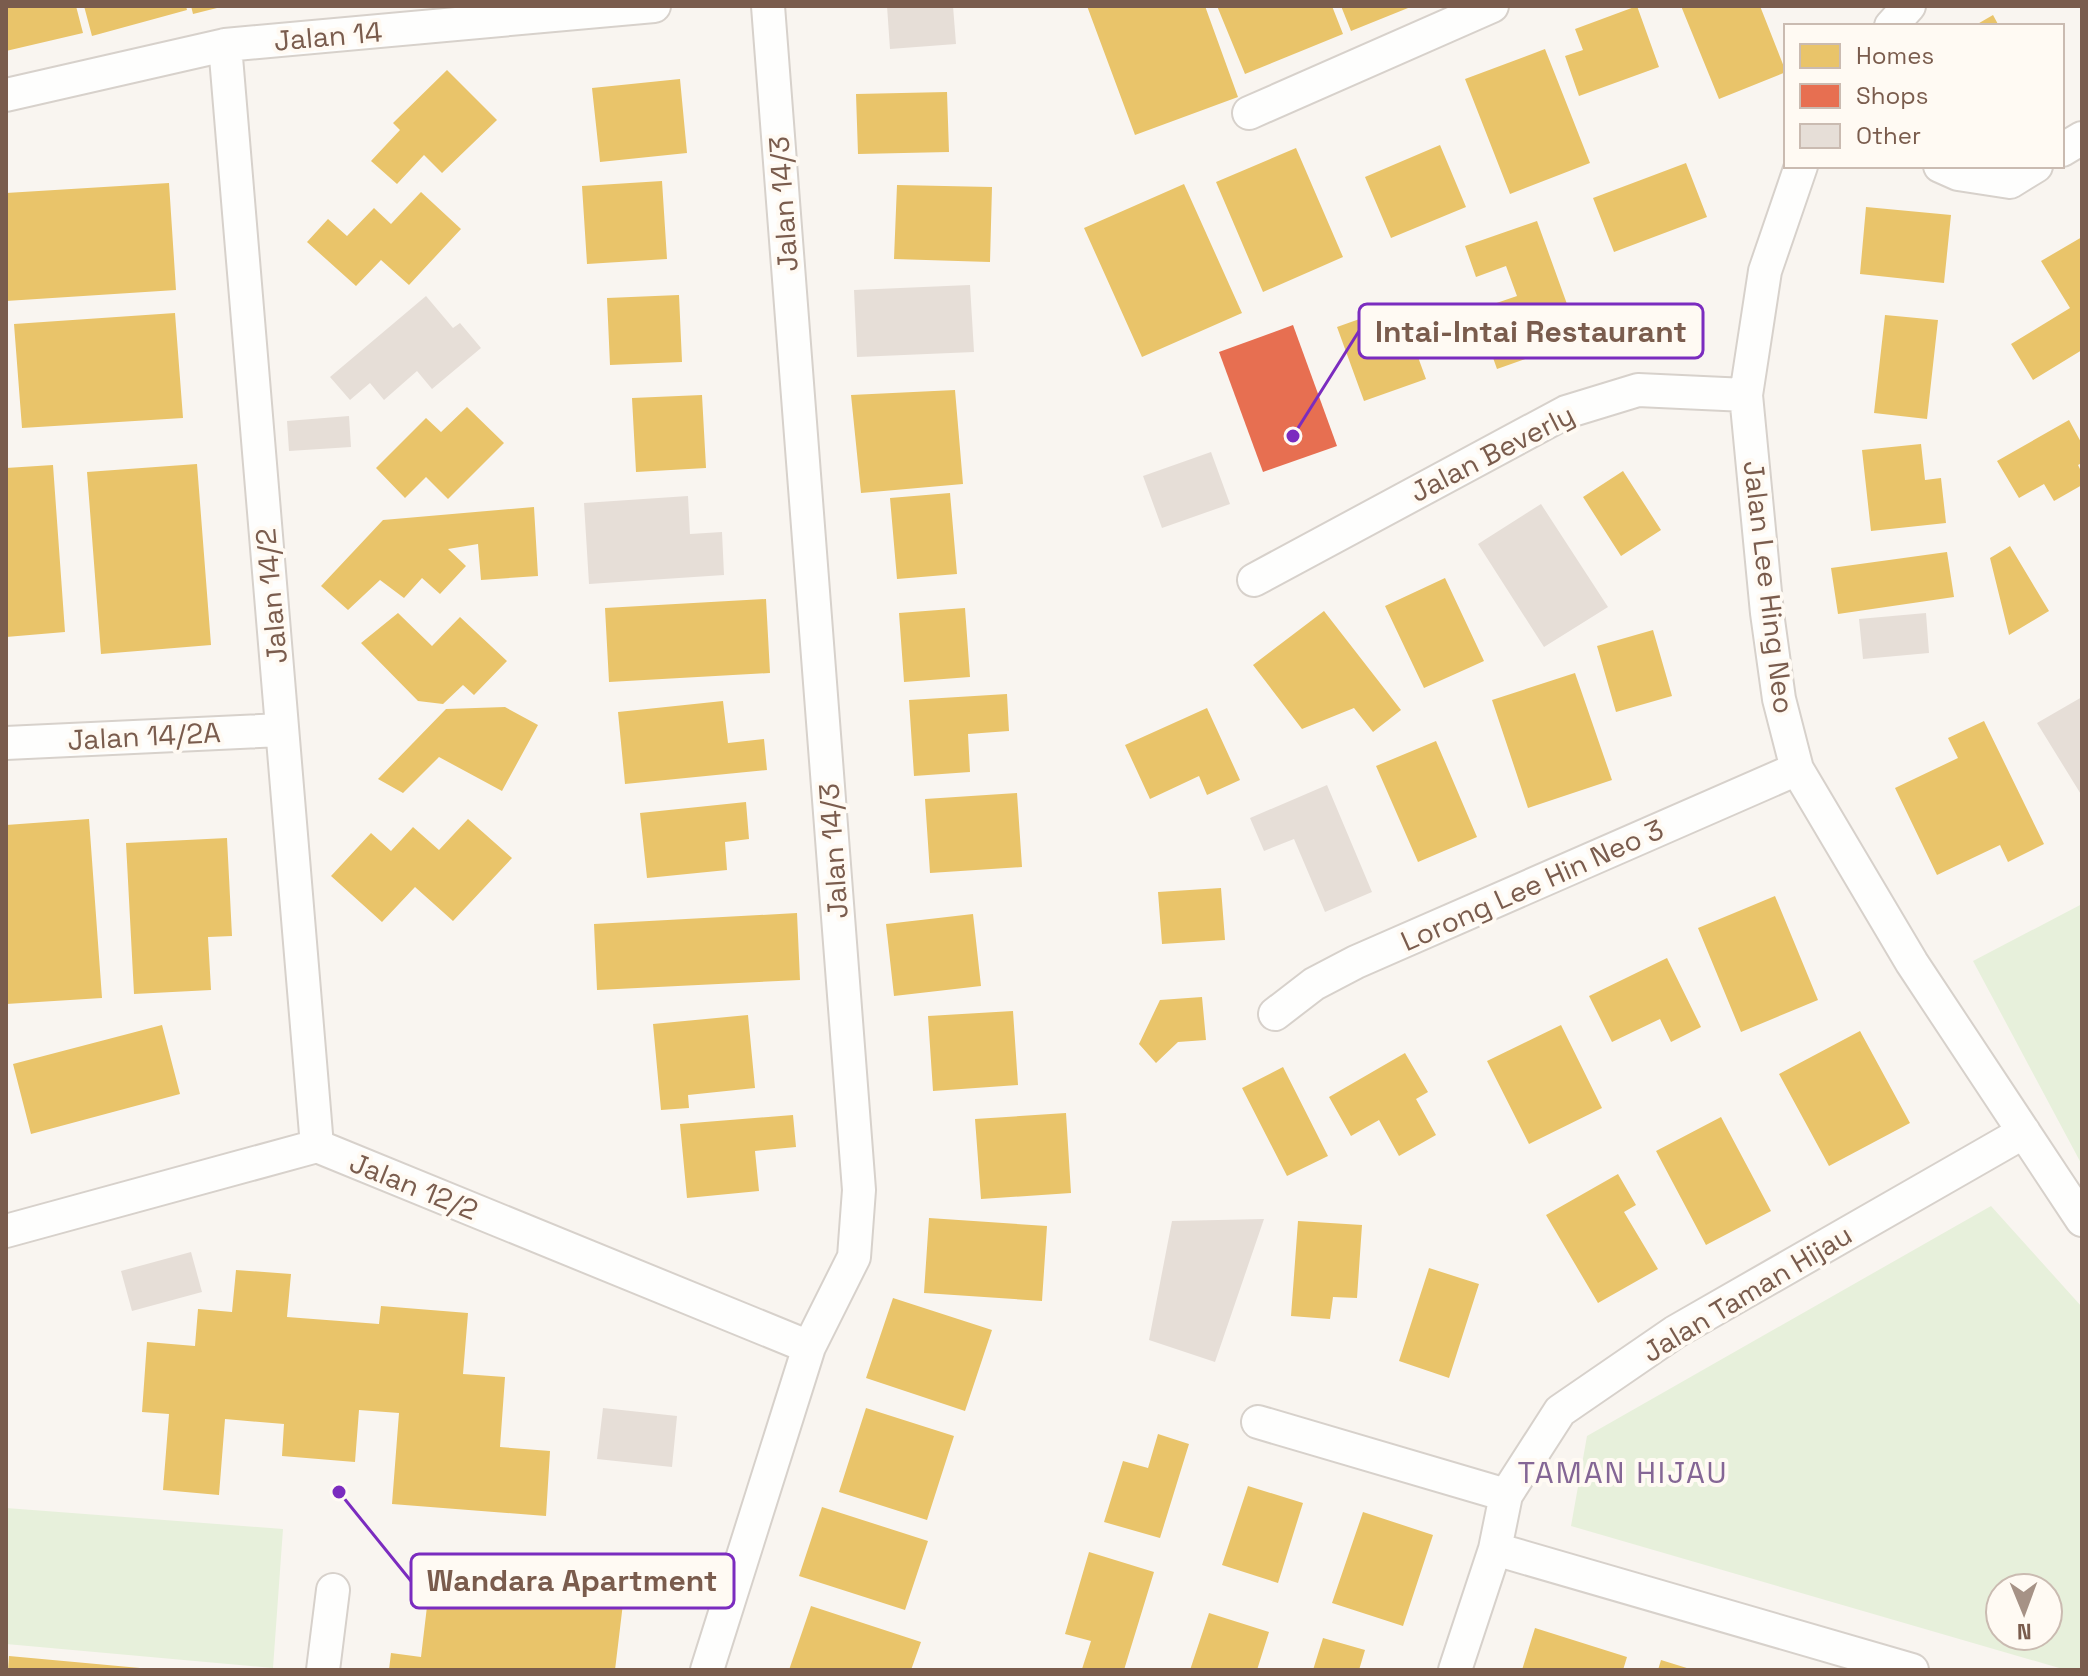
<svg xmlns="http://www.w3.org/2000/svg" width="2088" height="1676" font-family="'Space Grotesk',sans-serif">
<style>
.green{fill:#e7f0db;fill-rule:evenodd}
.homes{fill:#e9c46a}
.shops{fill:#e76f51}
.building{fill:#e6ded7}
.lines{fill:none;stroke-linecap:round;stroke-linejoin:round}
.minor-casing{stroke:#d7d1cb;stroke-width:36}
.minor{stroke:#fefefd;stroke-width:32}
.labels{text-anchor:middle;stroke-width:8;stroke-linejoin:round;paint-order:stroke}
.street-label{font-size:28px;fill:#7a5c4d;stroke:#fffaf3}
.neighbourhood-label{font-size:30px;letter-spacing:2px;fill:#846695;stroke:#fffaf3}
.leader{fill:none;stroke:#7b2cbf;stroke-width:3}
.callout-dot{fill:#7b2cbf;stroke:#fffaf3;stroke-width:3}
.callout{fill:#fffaf3;stroke:#7b2cbf;stroke-width:3}
.callout-label{font-size:30px;text-anchor:middle;font-weight:bold;fill:#7a5c4d}
</style>
<rect width="100%" height="100%" fill="#f9f5f0"/>
<path class="green" d="M 2082,904 L 2082,1165 L 1973,961 Z
M 1991,1206 L 2082,1307 L 2082,1670 L 2066,1670 L 1571,1526 L 1587,1436 ZM 2000,1588 L 2048,1588 L 2048,1636 L 2000,1636 Z
M 6,1508 L 283,1529 L 273,1668 L 6,1644 Z"/>
<path class="homes" d="M 6,6 L 76,6 L 83,33 L 6,51 Z
M 84,6 L 186,6 L 187,10 L 92,36 Z
M 191,6 L 221,6 L 221,7 L 193,14 Z
M 1087,6 L 1205,6 L 1238,97 L 1135,135 Z
M 1217,6 L 1332,6 L 1343,34 L 1245,74 Z
M 1341,6 L 1413,6 L 1351,31 Z
M 1637,6 L 1659,67 L 1579,96 L 1565,56 L 1583,50 L 1575,29 Z
M 1681,6 L 1760,6 L 1786,72 L 1719,99 Z
M 1993,15 L 1999,26 L 1974,26 Z
M 1545,49 L 1590,163 L 1510,194 L 1465,79 Z
M 447,70 L 497,120 L 442,173 L 424,155 L 397,184 L 371,161 L 400,130 L 393,123 Z
M 680,79 L 687,153 L 600,162 L 592,88 Z
M 947,92 L 949,152 L 858,154 L 856,94 Z
M 1440,145 L 1466,207 L 1391,238 L 1365,177 Z
M 1296,148 L 1343,257 L 1263,292 L 1216,182 Z
M 1686,163 L 1707,217 L 1614,252 L 1593,198 Z
M 662,181 L 667,259 L 587,264 L 582,186 Z
M 169,183 L 176,290 L 6,301 L 6,193 Z
M 1184,184 L 1242,313 L 1142,357 L 1084,228 Z
M 897,185 L 992,187 L 990,262 L 894,259 Z
M 421,192 L 461,229 L 409,285 L 381,260 L 356,286 L 307,242 L 328,219 L 347,236 L 374,208 L 391,224 Z
M 1866,207 L 1951,215 L 1944,283 L 1860,274 Z
M 1537,221 L 1580,340 L 1497,369 L 1476,310 L 1517,296 L 1506,266 L 1476,277 L 1465,246 Z
M 2082,237 L 2082,350 L 2033,380 L 2011,344 L 2070,308 L 2041,261 Z
M 679,295 L 682,362 L 610,365 L 607,298 Z
M 1399,305 L 1426,379 L 1364,401 L 1337,327 Z
M 175,313 L 183,418 L 22,428 L 14,324 Z
M 1885,315 L 1938,320 L 1927,419 L 1874,413 Z
M 955,390 L 963,484 L 861,493 L 851,395 Z
M 702,395 L 706,468 L 636,472 L 632,398 Z
M 467,407 L 504,443 L 448,499 L 426,477 L 405,498 L 376,468 L 426,418 L 441,432 Z
M 2069,420 L 2082,444 L 2082,463 L 2078,465 L 2082,473 L 2082,485 L 2054,501 L 2044,484 L 2019,498 L 1997,461 Z
M 1921,444 L 1925,480 L 1941,478 L 1946,523 L 1871,531 L 1862,450 Z
M 197,464 L 211,645 L 101,654 L 87,472 Z
M 53,465 L 65,632 L 6,637 L 6,468 Z
M 1623,471 L 1661,530 L 1621,556 L 1583,497 Z
M 950,493 L 957,574 L 897,579 L 890,498 Z
M 534,507 L 538,576 L 481,580 L 478,544 L 448,549 L 466,566 L 440,594 L 422,578 L 404,598 L 380,580 L 348,610 L 321,586 L 383,520 Z
M 2010,546 L 2049,611 L 2009,635 L 1990,558 Z
M 1947,552 L 1954,597 L 1838,614 L 1831,568 Z
M 1445,578 L 1484,661 L 1424,688 L 1385,606 Z
M 766,599 L 770,673 L 609,682 L 605,608 Z
M 965,608 L 970,677 L 904,682 L 899,613 Z
M 1324,611 L 1401,710 L 1373,732 L 1354,708 L 1302,729 L 1253,665 Z
M 398,613 L 432,646 L 460,617 L 507,661 L 474,695 L 463,685 L 443,704 L 418,701 L 361,643 Z
M 1653,630 L 1672,696 L 1616,712 L 1597,646 Z
M 1575,673 L 1612,780 L 1528,808 L 1492,700 Z
M 1007,694 L 1009,731 L 968,734 L 970,772 L 914,776 L 909,700 Z
M 723,701 L 728,743 L 764,739 L 767,770 L 625,784 L 618,712 Z
M 505,707 L 538,725 L 502,791 L 439,757 L 403,793 L 378,779 L 446,709 Z
M 1207,708 L 1240,780 L 1207,795 L 1199,776 L 1150,799 L 1125,745 Z
M 1984,721 L 2044,844 L 2008,862 L 2000,845 L 1937,875 L 1895,788 L 1958,758 L 1948,738 Z
M 1436,741 L 1477,837 L 1418,862 L 1376,766 Z
M 1017,793 L 1022,867 L 930,873 L 925,799 Z
M 746,802 L 749,839 L 725,842 L 727,870 L 647,878 L 640,813 Z
M 89,819 L 102,998 L 6,1004 L 6,825 Z
M 468,819 L 512,858 L 453,921 L 415,887 L 382,922 L 331,876 L 371,833 L 391,851 L 413,827 L 439,850 Z
M 227,838 L 232,936 L 208,937 L 211,990 L 134,994 L 126,843 Z
M 1221,888 L 1225,940 L 1162,944 L 1158,892 Z
M 1775,896 L 1818,1000 L 1741,1032 L 1698,928 Z
M 797,913 L 800,980 L 597,990 L 594,924 Z
M 973,914 L 981,986 L 894,996 L 886,924 Z
M 1667,958 L 1701,1027 L 1671,1042 L 1660,1019 L 1612,1042 L 1589,996 Z
M 1202,997 L 1206,1040 L 1178,1042 L 1156,1063 L 1139,1044 L 1160,1000 Z
M 1013,1011 L 1018,1085 L 933,1091 L 928,1016 Z
M 748,1015 L 755,1088 L 688,1095 L 689,1108 L 661,1110 L 653,1024 Z
M 162,1025 L 180,1094 L 31,1134 L 13,1064 Z
M 1561,1025 L 1602,1108 L 1529,1144 L 1487,1061 Z
M 1860,1031 L 1910,1123 L 1829,1166 L 1779,1074 Z
M 1405,1053 L 1428,1092 L 1416,1099 L 1436,1135 L 1399,1156 L 1379,1120 L 1351,1136 L 1329,1097 Z
M 1283,1067 L 1328,1156 L 1287,1176 L 1242,1088 Z
M 1066,1113 L 1071,1193 L 981,1199 L 975,1119 Z
M 793,1115 L 796,1147 L 755,1151 L 759,1191 L 687,1198 L 680,1124 Z
M 1721,1117 L 1771,1211 L 1706,1245 L 1656,1151 Z
M 1618,1174 L 1636,1205 L 1624,1212 L 1658,1269 L 1598,1303 L 1546,1215 Z
M 929,1218 L 1047,1226 L 1042,1301 L 924,1293 Z
M 1298,1221 L 1362,1225 L 1357,1298 L 1333,1297 L 1330,1319 L 1291,1316 Z
M 1429,1268 L 1479,1284 L 1449,1378 L 1399,1361 Z
M 236,1270 L 291,1274 L 287,1317 L 379,1324 L 381,1306 L 468,1313 L 463,1374 L 505,1377 L 500,1447 L 550,1451 L 546,1516 L 392,1504 L 399,1413 L 359,1410 L 355,1462 L 282,1456 L 284,1424 L 225,1419 L 219,1495 L 163,1490 L 169,1414 L 142,1412 L 147,1342 L 195,1346 L 198,1309 L 232,1312 Z
M 893,1298 L 992,1330 L 965,1411 L 866,1378 Z
M 866,1408 L 954,1436 L 927,1520 L 839,1492 Z
M 1158,1434 L 1189,1444 L 1160,1538 L 1104,1522 L 1123,1461 L 1148,1468 Z
M 1248,1486 L 1303,1503 L 1278,1583 L 1222,1565 Z
M 822,1507 L 928,1541 L 905,1610 L 799,1576 Z
M 1363,1512 L 1433,1535 L 1403,1626 L 1332,1603 Z
M 1089,1552 L 1154,1572 L 1124,1670 L 1082,1669 L 1091,1641 L 1065,1634 Z
M 509,1581 L 624,1595 L 615,1670 L 389,1670 L 391,1653 L 421,1657 L 428,1598 L 506,1607 Z
M 811,1606 L 921,1642 L 911,1670 L 789,1670 Z
M 1209,1613 L 1269,1632 L 1257,1670 L 1190,1670 Z
M 1535,1628 L 1627,1657 L 1623,1670 L 1522,1670 Z
M 1323,1638 L 1365,1650 L 1359,1670 L 1313,1670 Z
M 9,1656 L 140,1668 L 140,1670 L 8,1670 Z
M 1661,1660 L 1690,1669 L 1690,1670 L 1658,1670 Z"/>
<path class="shops" d="M 1293,325 L 1337,446 L 1263,472 L 1219,352 Z"/>
<path class="building" d="M 887,6 L 953,6 L 956,44 L 890,49 Z
M 970,285 L 974,352 L 857,357 L 854,290 Z
M 426,296 L 453,328 L 460,323 L 481,348 L 432,389 L 417,371 L 384,400 L 370,383 L 350,400 L 330,377 Z
M 349,416 L 351,447 L 289,451 L 287,421 Z
M 1211,452 L 1230,504 L 1162,528 L 1143,476 Z
M 688,496 L 690,534 L 722,532 L 724,575 L 589,584 L 584,503 Z
M 1541,504 L 1608,607 L 1544,647 L 1478,544 Z
M 1926,613 L 1929,653 L 1863,659 L 1859,619 Z
M 2082,697 L 2082,796 L 2037,723 Z
M 1327,785 L 1372,892 L 1325,912 L 1294,839 L 1264,851 L 1250,818 Z
M 1264,1219 L 1215,1362 L 1149,1340 L 1172,1221 Z
M 191,1252 L 202,1292 L 132,1311 L 121,1271 Z
M 603,1408 L 677,1416 L 672,1467 L 597,1459 Z"/>
<g class="lines">
<g class="minor-casing">
<path id="minor" d="M 1891,26 L 1909,6
M 225,45 L 317,1146
M 6,95 L 225,45 L 654,6
M 1249,113 L 1492,6
M 2062,150 L 2082,138
M 1801,166 L 1765,271 L 1746,395 L 1767,613 L 1779,699 L 1797,769 L 1912,963 L 2082,1220
M 1940,166 L 1958,174 L 2010,182 L 2036,166
M 1254,580 L 1566,412 L 1638,390 L 1746,395
M 6,743 L 282,730
M 1275,1014 L 1314,984 L 1356,962 L 1797,769
M 6,1231 L 317,1146 L 809,1347
M 1258,1422 L 1506,1495
M 1495,1549 L 1912,1670
M 323,1670 L 333,1590
M 707,1670 L 809,1347 L 854,1257 L 859,1190 L 768,6
M 1455,1670 L 1495,1549 L 1506,1495 L 1560,1411 L 1675,1332 L 2024,1132"/>
</g>
<use href="#minor" class="minor"/>
</g>
<g class="labels">
<g class="street-label">
<text transform="translate(328 36) rotate(-5)" y="10">Jalan 14</text>
<text transform="translate(783 204) rotate(-94)" y="10">Jalan 14/3</text>
<text transform="translate(1492 453) rotate(-27)" y="10">Jalan Beverly</text>
<text transform="translate(1769 587) rotate(83)" y="10">Jalan Lee Hing Neo</text>
<text transform="translate(271 596) rotate(-95)" y="10">Jalan 14/2</text>
<text transform="translate(144 736) rotate(-3)" y="10">Jalan 14/2A</text>
<text transform="translate(833 851) rotate(-94)" y="10">Jalan 14/3</text>
<text transform="translate(1532 885) rotate(-24)" y="10">Lorong Lee Hin Neo 3</text>
<text transform="translate(414 1186) rotate(22)" y="10">Jalan 12/2</text>
<text transform="translate(1747 1293) rotate(-31)" y="10">Jalan Taman Hijau</text>
</g>
<g class="neighbourhood-label">
<text x="1623" y="1483">TAMAN HIJAU</text>
</g>
</g>
<path class="leader" d="M1293 436L1359 331M339 1492L411 1581"/>
<g class="callout-dot">
<circle cx="1293" cy="436" r="8"/>
<circle cx="339" cy="1492" r="8"/>
</g>
<g class="callout">
<rect x="1359" y="304" width="344" height="54" rx="8"/>
<rect x="411" y="1554" width="323" height="54" rx="8"/>
</g>
<g class="callout-label">
<text x="1531" y="342">Intai-Intai Restaurant</text>
<text x="572" y="1591">Wandara Apartment</text>
</g>
<rect width="2088" height="1676" fill="none" stroke="#7a5c4d" stroke-width="16"/>
<rect x="1784" y="24" width="280" height="144" fill="#fffaf3" stroke="#cabbb1" stroke-width="2"/>
<rect x="1800" y="44" width="40" height="24" fill="#e9c46a" stroke="#cabbb1" stroke-width="2"/>
<text x="1856" y="64" font-size="24" fill="#7a5c4d">Homes</text>
<rect x="1800" y="84" width="40" height="24" fill="#e76f51" stroke="#cabbb1" stroke-width="2"/>
<text x="1856" y="104" font-size="24" fill="#7a5c4d">Shops</text>
<rect x="1800" y="124" width="40" height="24" fill="#e6ded7" stroke="#cabbb1" stroke-width="2"/>
<text x="1856" y="144" font-size="24" fill="#7a5c4d">Other</text>
<g transform="translate(2024 1612) rotate(179)"><circle r="38" fill="#fffaf3" stroke="#cabbb1" stroke-width="2"/>
<path d="M0-6L14 30L0 20L-14 30Z" fill="#a69286"/>
<text y="-12" font-size="22" font-weight="bold" text-anchor="middle" fill="#7a5c4d">N</text>
</g>
</svg>
